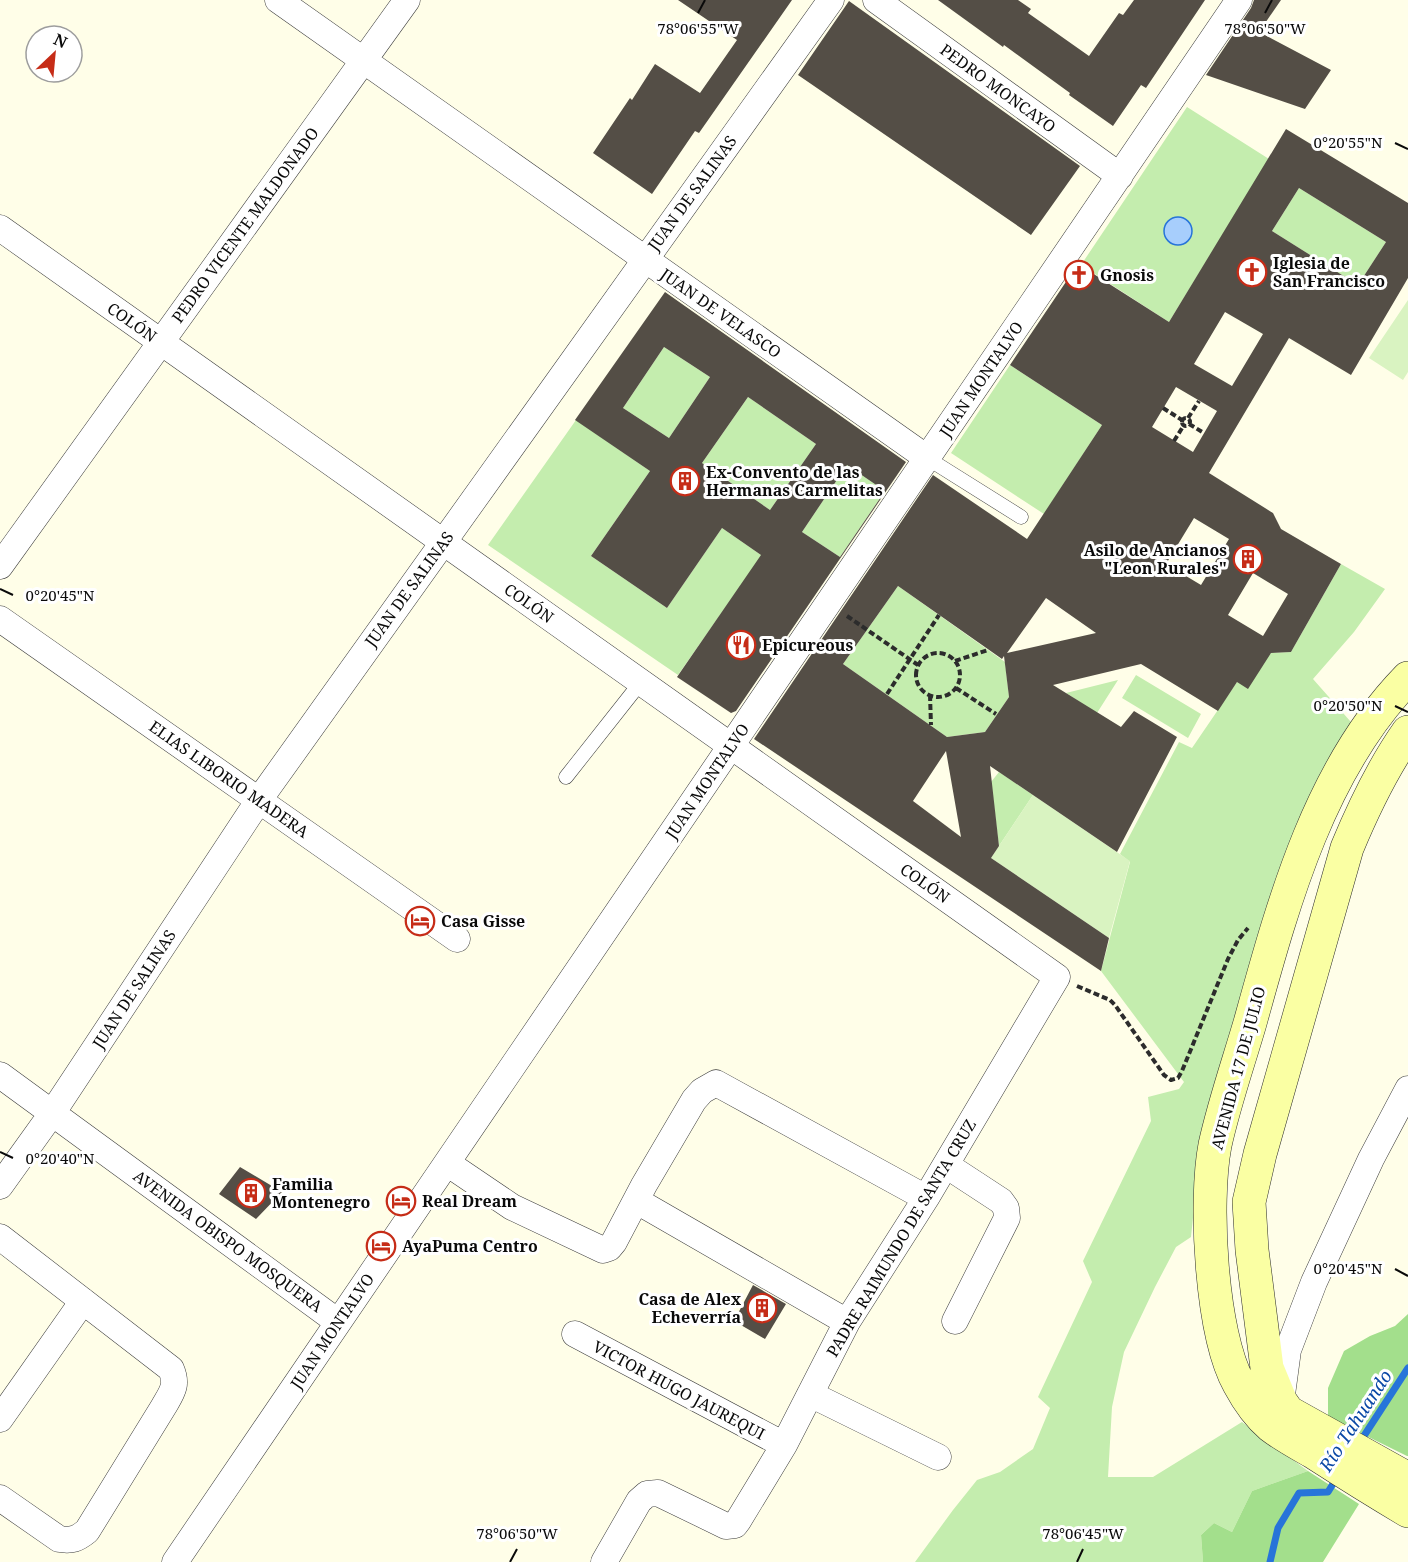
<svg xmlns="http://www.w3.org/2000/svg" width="1408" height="1562" font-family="'Noto Serif',serif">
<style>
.green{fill:#c4edae}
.forest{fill:#a3df8c}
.pitch{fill:#d9f3c1}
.water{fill:#a7cefc;stroke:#2774d9;stroke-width:1.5}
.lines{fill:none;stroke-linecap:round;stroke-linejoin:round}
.stream{stroke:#2774d9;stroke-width:7}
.building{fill:#544e46;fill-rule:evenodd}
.service-casing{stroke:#3d3d3d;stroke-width:15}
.minor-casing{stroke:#3d3d3d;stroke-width:27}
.secondary-casing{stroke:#2c2c2c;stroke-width:34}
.path{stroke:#2c2c2c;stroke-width:4;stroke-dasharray:6 3;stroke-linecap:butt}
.service{stroke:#fff;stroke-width:14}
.minor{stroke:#fff;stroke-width:26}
.secondary{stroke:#faffa3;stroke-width:33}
.ticks{fill:none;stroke:#0a0a0a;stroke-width:2}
.labels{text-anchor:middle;stroke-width:6;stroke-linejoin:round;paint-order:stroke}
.street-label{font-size:16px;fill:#0a0a0a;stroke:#fff}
.poi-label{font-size:16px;font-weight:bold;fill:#0a0a0a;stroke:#fff;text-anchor:start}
.water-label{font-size:18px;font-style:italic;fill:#0a48a6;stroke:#fff}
.ticks-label{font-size:15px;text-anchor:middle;fill:#0a0a0a;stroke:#fff;stroke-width:6;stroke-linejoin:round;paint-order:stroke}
</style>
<rect width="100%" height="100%" fill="#fffee8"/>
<path class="green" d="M 1187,107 L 1269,159 L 1169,322 L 1081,265 Z
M 1299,188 L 1386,242 L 1358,285 L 1272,231 Z
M 664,347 L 710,377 L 669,438 L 623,408 Z
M 1010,365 L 1102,425 L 1044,514 L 951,453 Z
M 748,397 L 816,444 L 770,510 L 702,463 Z
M 576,420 L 650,471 L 591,556 L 667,608 L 722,528 L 786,572 L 748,575 L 678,675 L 488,545 Z
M 847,465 L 885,491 L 840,557 L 802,532 Z
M 1341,564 L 1385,589 L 1354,632 L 1313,679 L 1358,730 L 1194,1208 L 1191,1237 L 1176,1247 L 1155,1287 L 1124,1352 L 1112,1407 L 1108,1477 L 1153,1477 L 1242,1422 L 1308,1471 L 1252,1491 L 1232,1532 L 1214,1523 L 1201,1535 L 1203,1562 L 915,1562 L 953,1510 L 977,1480 L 1000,1472 L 1033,1449 L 1050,1408 L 1038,1397 L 1092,1282 L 1083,1261 L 1151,1121 L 1148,1097 L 1179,1089 L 1184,1082 L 1101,971 L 1130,862 L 1120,854 L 1179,742 L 1192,748 L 1237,682 L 1271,653 L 1291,652 Z
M 898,586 L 1005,662 L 1009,697 L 985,732 L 947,737 L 843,664 Z
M 1136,675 L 1201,714 L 1188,738 L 1122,698 Z
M 1118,680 L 1097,713 L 1066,693 Z
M 999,772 L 1033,795 L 999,846 L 991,782 Z"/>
<path class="forest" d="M 1408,1314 L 1408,1456 L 1407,1456 L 1328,1417 L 1328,1388 L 1344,1351 L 1370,1336 L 1395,1326 Z
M 1308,1471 L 1359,1504 L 1323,1562 L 1203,1562 L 1201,1535 L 1214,1523 L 1232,1532 L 1252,1491 Z"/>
<path class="pitch" d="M 1408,300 L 1408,372 L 1403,380 L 1369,358 Z
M 1033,795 L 1130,861 L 1109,938 L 991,858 Z"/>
<path class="water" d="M1164 231a14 14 0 1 1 28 0a14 14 0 1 1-28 0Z"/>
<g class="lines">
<path class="stream" d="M 1360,1442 L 1408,1368
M 1270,1562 L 1278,1528 L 1299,1493 L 1328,1492 L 1336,1479"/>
</g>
<path class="building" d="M 678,0 L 792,0 L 699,133 L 695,131 L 652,194 L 593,153 L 630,98 L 632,100 L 655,64 L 700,93 L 737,40 Z
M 938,0 L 1018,0 L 1031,9 L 1028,13 L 1089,56 L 1119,13 L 1123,15 L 1134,0 L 1205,0 L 1146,88 L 1141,85 L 1113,126 L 1069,95 L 1070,93 L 1004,45 L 1003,47 Z
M 1254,0 L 1281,0 L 1259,32 L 1331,70 L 1305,109 L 1206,75 L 1251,8 Z
M 849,1 L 1080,166 L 1031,235 L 798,75 Z
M 1286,129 L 1408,203 L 1408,278 L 1351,375 L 1289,338 L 1209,473 L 1273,513 L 1281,529 L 1341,564 L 1291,652 L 1271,653 L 1248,689 L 1237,682 L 1218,711 L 1141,664 L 1053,685 L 1121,727 L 1134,711 L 1177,737 L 1117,852 L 990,766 L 999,846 L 991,858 L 1109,938 L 1101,971 L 754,739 L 933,475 L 1027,539 L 1102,425 L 1010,365 L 1078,264 L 1169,322 ZM 1299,188 L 1386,242 L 1358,285 L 1272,231 ZM 1225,312 L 1263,334 L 1232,386 L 1194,364 ZM 1176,387 L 1217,411 L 1193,452 L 1152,427 ZM 1194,518 L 1229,539 L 1201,585 L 1166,564 ZM 1253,573 L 1288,594 L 1263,636 L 1228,615 ZM 898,586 L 1002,659 L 1004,656 L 1009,697 L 985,732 L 947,737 L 843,664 ZM 1046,598 L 1096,633 L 1007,653 ZM 946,751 L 961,837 L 913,801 Z
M 665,292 L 906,462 L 736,711 L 731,713 L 677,677 L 761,555 L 722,528 L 667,608 L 591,556 L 650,471 L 575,420 ZM 664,347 L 710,377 L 669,438 L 623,408 ZM 748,397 L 816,444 L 770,510 L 702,463 ZM 847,465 L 885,491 L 840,557 L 802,532 Z
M 240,1167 L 282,1192 L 256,1219 L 219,1194 Z
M 753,1285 L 786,1304 L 765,1339 L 734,1321 Z"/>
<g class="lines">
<g class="service-casing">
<path id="service" d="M 927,458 L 1021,517
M 566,777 L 641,682"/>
</g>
<g class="minor-casing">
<path id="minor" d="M 278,0 L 927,458
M 876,0 L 1120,176
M 0,228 L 1057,977 L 926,1198 L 847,1322 L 784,1445 L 738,1521 L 735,1525 L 726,1526 L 658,1493 L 647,1494 L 639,1501 L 604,1562
M 0,566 L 407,0
M 0,619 L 457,939
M 0,1075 L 338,1322
M 447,1163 L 512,1207 L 603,1250 L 609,1248 L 614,1242 L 644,1185 L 694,1100 L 702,1091 L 716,1083 L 926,1198
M 946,1165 L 1001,1201 L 1006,1208 L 1007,1218 L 955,1321
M 0,1186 L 53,1112 L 259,800 L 831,0
M 637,1201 L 847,1322
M 0,1237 L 171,1369 C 178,1385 172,1392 164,1406 L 87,1531 C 77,1539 72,1541 59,1539 L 0,1498
M 575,1334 L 784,1445
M 810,1394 L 938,1457
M 1281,1402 L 1288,1350 L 1314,1282 L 1371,1159 L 1408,1089
M 0,1419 L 83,1301
M 175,1562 L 1239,0"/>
</g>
<g class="secondary-casing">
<path id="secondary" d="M 1408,678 C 1319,769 1283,904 1250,1023 C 1238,1064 1224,1104 1215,1145 C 1204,1202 1211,1334 1239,1384 C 1247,1399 1258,1415 1271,1426 C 1284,1436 1299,1444 1313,1452 C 1344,1472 1376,1492 1408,1511
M 1408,732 C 1382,769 1364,807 1347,848 L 1260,1154 L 1249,1202 L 1252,1250 L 1267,1368 L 1281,1402 L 1288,1412 L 1408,1479"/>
</g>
<path class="path" d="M 1163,408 L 1182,420
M 1188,418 L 1199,401
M1182 422a4 4 0 1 1 8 0a4 4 0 1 1-8 0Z
M 1189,424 L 1204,433
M 1174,441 L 1184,425
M 847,616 L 918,665
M916 675a22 22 0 1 1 44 0a22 22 0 1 1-44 0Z
M 955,661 L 988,650
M 956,688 L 996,714
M 887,694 L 939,615
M 930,695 L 931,725
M 1077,986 L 1110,1000 L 1115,1005 L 1164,1075 L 1171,1080 L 1178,1078 L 1182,1071 L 1228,959 L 1238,940 L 1248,928"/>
<use href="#service" class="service"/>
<use href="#minor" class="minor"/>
<use href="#secondary" class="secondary"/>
</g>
<path class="ticks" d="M 698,13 L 705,0M 1265,13 L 1272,0M 1395,143 L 1408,149M 0,589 L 13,595M 1395,706 L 1408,712M 0,1152 L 13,1158M 1395,1269 L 1408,1276M 510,1562 L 517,1549M 1077,1562 L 1083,1549"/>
<defs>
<g id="church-ring" transform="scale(1.5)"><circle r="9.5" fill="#fff" stroke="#c62c17" stroke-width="1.5"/><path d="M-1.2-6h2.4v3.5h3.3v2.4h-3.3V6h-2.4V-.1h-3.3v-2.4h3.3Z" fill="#c62c17"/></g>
<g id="building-ring" transform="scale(1.5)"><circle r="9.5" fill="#fff" stroke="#c62c17" stroke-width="1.5"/><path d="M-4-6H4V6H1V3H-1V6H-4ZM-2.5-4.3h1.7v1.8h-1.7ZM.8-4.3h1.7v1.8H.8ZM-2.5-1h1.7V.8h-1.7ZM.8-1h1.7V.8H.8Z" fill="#c62c17"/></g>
<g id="restaurant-ring" transform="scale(1.5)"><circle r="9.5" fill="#fff" stroke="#c62c17" stroke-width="1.5"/><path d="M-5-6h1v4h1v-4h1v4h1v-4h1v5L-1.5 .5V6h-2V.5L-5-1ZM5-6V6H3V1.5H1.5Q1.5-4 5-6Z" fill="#c62c17"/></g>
<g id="hotel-ring" transform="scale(1.5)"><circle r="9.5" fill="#fff" stroke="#c62c17" stroke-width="1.5"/><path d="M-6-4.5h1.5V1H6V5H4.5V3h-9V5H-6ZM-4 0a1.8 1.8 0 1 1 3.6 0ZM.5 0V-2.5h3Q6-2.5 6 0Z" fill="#c62c17"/></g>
</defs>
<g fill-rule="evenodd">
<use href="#church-ring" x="1252" y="272"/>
<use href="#church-ring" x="1079" y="275"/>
<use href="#building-ring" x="685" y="481"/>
<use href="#building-ring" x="1248" y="559"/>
<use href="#restaurant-ring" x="741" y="645"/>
<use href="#hotel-ring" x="420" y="921"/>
<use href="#building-ring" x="251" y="1193"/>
<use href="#hotel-ring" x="401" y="1201"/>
<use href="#hotel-ring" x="381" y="1246"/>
<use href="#building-ring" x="762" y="1308"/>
</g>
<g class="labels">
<g class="street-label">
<text transform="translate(998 88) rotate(36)" y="6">PEDRO MONCAYO</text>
<text transform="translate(692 193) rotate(-54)" y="6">JUAN DE SALINAS</text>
<text transform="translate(245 225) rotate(-54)" y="6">PEDRO VICENTE MALDONADO</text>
<text transform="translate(721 313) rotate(35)" y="6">JUAN DE VELASCO</text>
<text transform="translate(132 322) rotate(35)" y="6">COLÓN</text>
<text transform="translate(981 379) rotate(-56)" y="6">JUAN MONTALVO</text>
<text transform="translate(409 589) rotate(-54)" y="6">JUAN DE SALINAS</text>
<text transform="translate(529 603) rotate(35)" y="6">COLÓN</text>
<text transform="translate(229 779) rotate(35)" y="6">ELIAS LIBORIO MADERA</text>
<text transform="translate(707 781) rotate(-56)" y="6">JUAN MONTALVO</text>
<text transform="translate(925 883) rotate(35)" y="6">COLÓN</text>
<text transform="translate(134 989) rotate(-57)" y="6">JUAN DE SALINAS</text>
<text transform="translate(1238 1068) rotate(-75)" y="6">AVENIDA 17 DE JULIO</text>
<text transform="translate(901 1238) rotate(-59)" y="6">PADRE RAIMUNDO DE SANTA CRUZ</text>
<text transform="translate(228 1241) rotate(36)" y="6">AVENIDA OBISPO MOSQUERA</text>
<text transform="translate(332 1331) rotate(-56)" y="6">JUAN MONTALVO</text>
<text transform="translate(679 1390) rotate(28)" y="6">VICTOR HUGO JAUREQUI</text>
</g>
<g class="poi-label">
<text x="1273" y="269">Iglesia de<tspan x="1273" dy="18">San Francisco</tspan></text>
<text x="1100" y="281">Gnosis</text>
<text x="706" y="478">Ex-Convento de las<tspan x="706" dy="18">Hermanas Carmelitas</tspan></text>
<text x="1227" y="556" text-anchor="end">Asilo de Ancianos<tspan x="1227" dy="18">"Leon Rurales"</tspan></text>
<text x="762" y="651">Epicureous</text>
<text x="441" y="927">Casa Gisse</text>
<text x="272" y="1190">Familia<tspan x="272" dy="18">Montenegro</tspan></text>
<text x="422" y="1207">Real Dream</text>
<text x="402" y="1252">AyaPuma Centro</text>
<text x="741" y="1305" text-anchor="end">Casa de Alex<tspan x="741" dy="18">Echeverría</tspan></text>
</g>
<g class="water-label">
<text transform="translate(1356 1421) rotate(-57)" y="6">Río Tahuando</text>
</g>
</g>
<g class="ticks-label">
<text x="698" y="34">78°06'55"W</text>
<text x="1265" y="34">78°06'50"W</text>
<text x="1348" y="148">0°20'55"N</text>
<text x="60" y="601">0°20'45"N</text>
<text x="1348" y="711">0°20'50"N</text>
<text x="60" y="1164">0°20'40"N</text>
<text x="1348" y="1274">0°20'45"N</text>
<text x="517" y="1539">78°06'50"W</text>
<text x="1083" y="1539">78°06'45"W</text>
</g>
<g transform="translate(54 54) rotate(26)"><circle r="28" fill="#ffffff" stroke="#9d9d9d" stroke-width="1.5"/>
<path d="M0-4.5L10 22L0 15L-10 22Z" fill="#c62c17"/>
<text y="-9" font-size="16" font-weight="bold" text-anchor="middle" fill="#0a0a0a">N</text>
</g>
</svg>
